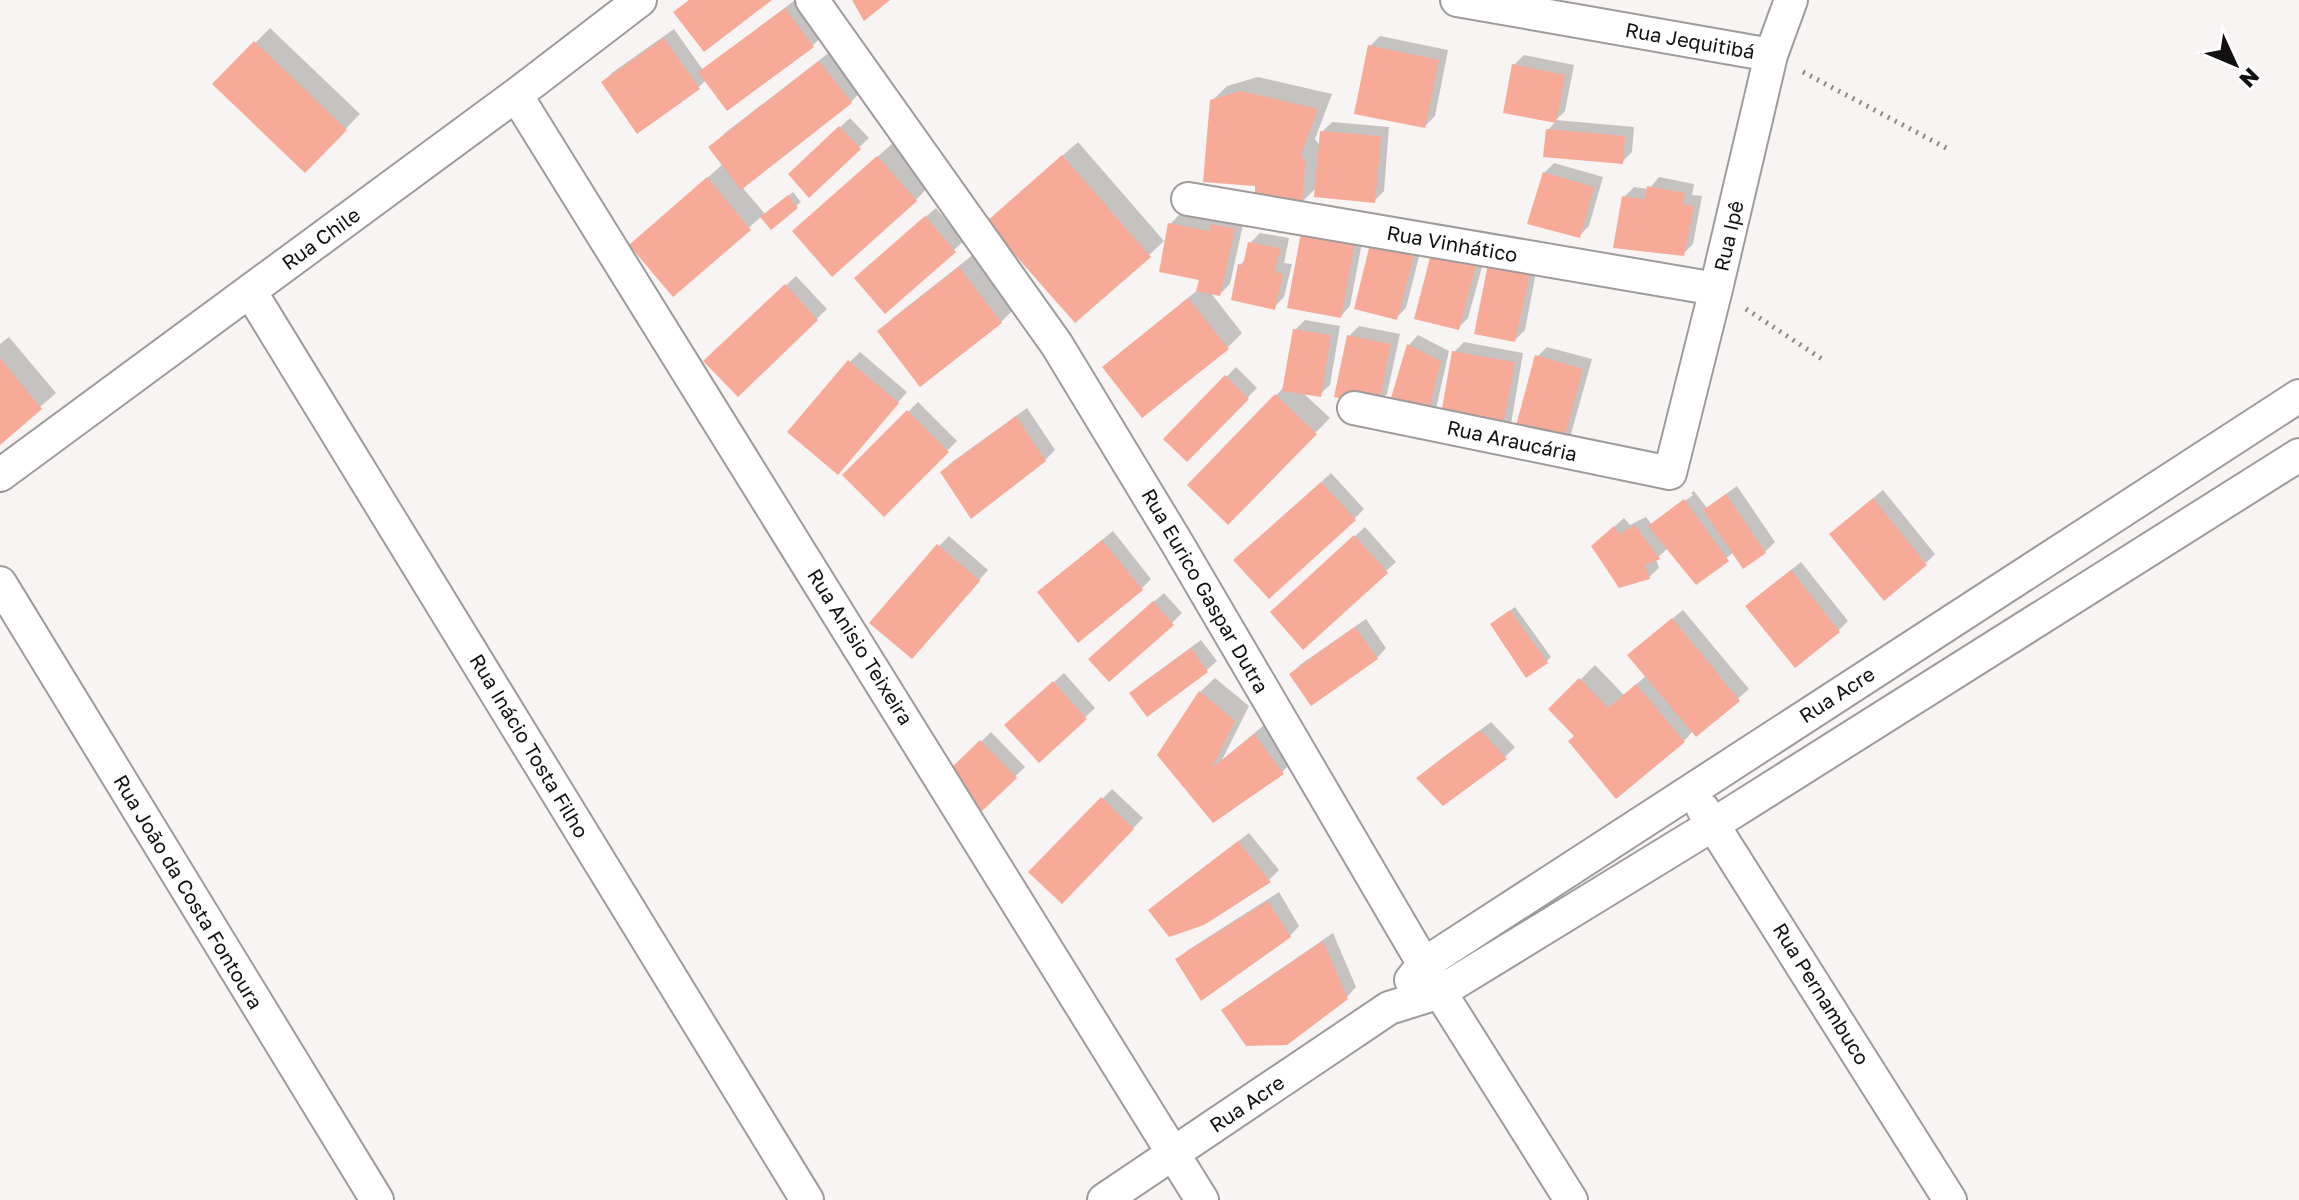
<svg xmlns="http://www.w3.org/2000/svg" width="2299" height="1200" font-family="'Golos Text',sans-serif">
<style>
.shadow{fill:#0003}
.building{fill:#f7aa98}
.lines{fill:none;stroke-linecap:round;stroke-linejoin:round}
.street-casing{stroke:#9e9b9a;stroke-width:36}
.path{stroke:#8a8887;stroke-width:5;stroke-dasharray:2 6;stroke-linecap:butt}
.street{stroke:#fff;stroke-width:32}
.labels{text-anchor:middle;stroke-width:6;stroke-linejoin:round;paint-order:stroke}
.street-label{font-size:20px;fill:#121110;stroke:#fff}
</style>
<rect width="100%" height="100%" fill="#f7f4f3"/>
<path class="shadow" d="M 795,0 L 823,36 L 813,45 L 727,109 L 706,80 L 698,88 L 603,82 L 613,72 L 674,29 L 703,70 Z
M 270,28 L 360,114 L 305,171 L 215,84 Z
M 1380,36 L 1448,50 L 1435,116 L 1425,126 L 1370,46 Z
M 835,48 L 865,87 L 851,102 L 742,187 L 765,214 L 793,192 L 801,202 L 771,227 L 762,216 L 673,294 L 631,245 L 723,164 L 711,148 L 725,133 Z
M 1524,55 L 1574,65 L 1565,111 L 1556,120 L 1634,127 L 1632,152 L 1622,162 L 1548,130 L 1556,121 L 1506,111 L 1514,65 Z
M 1258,77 L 1332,94 L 1315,139 L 1321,147 L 1322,132 L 1332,122 L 1389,127 L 1384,191 L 1374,201 L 1317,187 L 1302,202 L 1257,184 L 1212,101 L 1227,86 Z
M 850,118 L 869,138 L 809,195 L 800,165 Z
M 1078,142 L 1164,241 L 1149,255 L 1004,207 Z
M 893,143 L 930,185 L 916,200 L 794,231 Z
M 1554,163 L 1603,177 L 1589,226 L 1579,236 L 1544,173 Z
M 1659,177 L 1694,184 L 1692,195 L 1702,196 L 1693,244 L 1683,254 L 1624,197 L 1634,187 L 1649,189 Z
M 936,208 L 964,241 L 885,311 L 866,268 Z
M 1180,214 L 1217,221 L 1223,215 L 1244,220 L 1230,284 L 1220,294 L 1210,292 L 1242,333 L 1227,348 L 1105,367 L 1120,353 L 1199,289 L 1201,278 L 1170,224 Z
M 1365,227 L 1350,306 L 1341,316 L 1290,306 Z
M 1260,233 L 1289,238 L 1284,263 L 1292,264 L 1284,297 L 1274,307 L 1240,265 L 1247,258 L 1250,243 Z
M 1423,241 L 1406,308 L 1396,318 L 1356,308 Z
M 974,254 L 1016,307 L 1001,322 L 921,384 L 880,331 L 894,317 Z
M 1433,255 L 1485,256 L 1468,318 L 1458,328 Z
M 1500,255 L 1538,262 L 1525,330 L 1515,340 Z
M 796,276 L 827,309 L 738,394 L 706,361 Z
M 1305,320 L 1340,326 L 1330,385 L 1320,394 L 1302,392 L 1330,418 L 1228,522 L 1190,485 L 1285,386 L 1295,330 Z
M 1359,326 L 1400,334 L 1387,394 L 1377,403 L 1349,336 Z
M 1418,335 L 1449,351 L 1436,409 L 1391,407 L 1409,345 Z
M 9,337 L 56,393 L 0,442 L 0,344 Z
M 1464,342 L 1523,353 L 1511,424 L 1501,434 L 1454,352 Z
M 1547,347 L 1592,359 L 1571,434 L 1561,444 L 1537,357 Z
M 860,352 L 907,392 L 847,463 L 850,362 Z
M 1236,367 L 1257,388 L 1187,459 L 1166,439 Z
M 918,402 L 957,441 L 884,514 L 845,475 Z
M 1027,408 L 1055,450 L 1045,460 L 942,472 L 952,462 Z
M 1331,473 L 1364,509 L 1354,519 L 1246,550 Z
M 1737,486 L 1775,542 L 1765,552 L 1734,552 L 1696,582 L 1668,548 L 1656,559 L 1659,568 L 1649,577 L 1604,536 L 1624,518 L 1630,525 L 1646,517 L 1652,525 L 1693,495 L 1691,493 L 1694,491 L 1707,508 Z
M 1883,490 L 1935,554 L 1926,563 L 1842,524 Z
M 1365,527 L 1396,562 L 1303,647 L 1282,603 Z
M 1113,531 L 1151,579 L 1141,589 L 1049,583 Z
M 949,536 L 988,570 L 922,647 L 939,546 Z
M 1801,562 L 1848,621 L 1838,631 L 1758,596 Z
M 1164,593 L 1182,613 L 1172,623 L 1100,649 Z
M 1515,607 L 1551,657 L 1546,662 L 1497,620 Z
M 1683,610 L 1749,689 L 1696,735 L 1693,731 L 1684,741 L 1576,736 L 1551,709 L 1595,665 L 1624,695 L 1647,675 L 1640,645 Z
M 1366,619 L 1386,648 L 1377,658 L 1291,674 L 1301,664 Z
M 1201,640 L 1217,661 L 1207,670 L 1147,714 L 1132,693 L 1141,684 Z
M 1064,673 L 1095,708 L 1039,761 L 1016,716 Z
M 1215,678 L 1249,706 L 1222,760 L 1269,721 L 1297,758 L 1282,772 L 1213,820 L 1200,692 Z
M 1491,722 L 1515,747 L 1505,757 L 1443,803 L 1419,778 L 1429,768 Z
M 991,732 L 1025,767 L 982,809 L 948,774 Z
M 1112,789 L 1143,818 L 1062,902 L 1031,872 Z
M 1249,833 L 1279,870 L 1269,880 L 1161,900 Z
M 1279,892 L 1299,926 L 1290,936 L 1178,959 L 1188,950 Z
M 1333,933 L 1356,987 L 1346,998 L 1224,1011 L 1234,1001 Z"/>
<path class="building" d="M 689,0 L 772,0 L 704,52 L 673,12 Z
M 852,0 L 890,0 L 864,21 Z
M 785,8 L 814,47 L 727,111 L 698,72 Z
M 664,38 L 700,89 L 637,134 L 601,82 Z
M 254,41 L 347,130 L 305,173 L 212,84 Z
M 1368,45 L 1439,60 L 1425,128 L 1354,114 Z
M 819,61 L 852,103 L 741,190 L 708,147 Z
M 1512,64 L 1565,75 L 1556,123 L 1503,113 Z
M 1241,91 L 1318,109 L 1301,155 L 1305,161 L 1302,204 L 1255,199 L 1255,186 L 1203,182 L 1210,100 Z
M 839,126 L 861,149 L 809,198 L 788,174 Z
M 1546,129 L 1625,136 L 1623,164 L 1543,157 Z
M 1320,131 L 1381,136 L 1375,203 L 1314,197 Z
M 1062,155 L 1151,257 L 1075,323 L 986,222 Z
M 877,156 L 917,201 L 832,277 L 792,231 Z
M 1543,172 L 1594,187 L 1580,238 L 1527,224 Z
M 707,177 L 751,230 L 673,297 L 629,245 Z
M 1647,186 L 1685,193 L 1683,204 L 1694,206 L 1684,256 L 1613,248 L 1622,196 L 1645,199 Z
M 788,195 L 798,208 L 771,230 L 760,217 Z
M 925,216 L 956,252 L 885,314 L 854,278 Z
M 1168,223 L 1210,231 L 1211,224 L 1235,229 L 1220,296 L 1196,291 L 1199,280 L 1159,272 Z
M 1302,227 L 1356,237 L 1341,318 L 1287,308 Z
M 1371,240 L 1415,251 L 1397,320 L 1354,309 Z
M 1248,242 L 1280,248 L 1275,272 L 1283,274 L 1275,310 L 1231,300 L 1238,264 L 1243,265 Z
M 1431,254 L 1476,265 L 1459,330 L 1414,319 Z
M 1488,264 L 1530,272 L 1515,342 L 1474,334 Z
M 959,267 L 1002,323 L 920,387 L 877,331 Z
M 785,284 L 818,320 L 738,397 L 703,361 Z
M 1188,298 L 1229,349 L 1142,418 L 1102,367 Z
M 1293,329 L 1331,335 L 1321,397 L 1282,391 Z
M 1347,335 L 1391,344 L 1378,406 L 1334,397 Z
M 1407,344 L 1441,361 L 1426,421 L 1388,408 Z
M 1452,351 L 1515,362 L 1501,436 L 1439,426 Z
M 1535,355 L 1583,369 L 1562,446 L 1514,433 Z
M 0,358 L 42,409 L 0,445 Z
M 848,360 L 899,403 L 838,475 L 787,432 Z
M 1225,375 L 1249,399 L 1187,462 L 1163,439 Z
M 1275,394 L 1317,434 L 1228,525 L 1187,485 Z
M 907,410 L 949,452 L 884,517 L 842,475 Z
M 1016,416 L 1046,461 L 971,519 L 940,472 Z
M 1321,482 L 1356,520 L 1269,599 L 1233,560 Z
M 1726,494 L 1766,553 L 1743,569 L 1703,510 Z
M 1873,498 L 1927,565 L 1884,601 L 1829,534 Z
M 1684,499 L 1729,561 L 1696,585 L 1648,526 Z
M 1635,525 L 1660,559 L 1645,565 L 1650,579 L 1619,588 L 1591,546 L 1614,526 L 1619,534 Z
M 1354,535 L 1388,573 L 1303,650 L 1270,612 Z
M 1102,540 L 1143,590 L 1078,643 L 1037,592 Z
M 937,544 L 980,581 L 912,659 L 869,623 Z
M 1791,570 L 1840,632 L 1795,668 L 1745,606 Z
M 1153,601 L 1174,625 L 1109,682 L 1088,659 Z
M 1510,610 L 1548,663 L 1526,678 L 1490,624 Z
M 1672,618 L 1740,701 L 1696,737 L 1627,655 Z
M 1355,627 L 1378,659 L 1311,706 L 1289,674 Z
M 1191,648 L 1208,672 L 1147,717 L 1129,693 Z
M 1579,678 L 1608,708 L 1636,684 L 1685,742 L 1616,799 L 1568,741 L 1574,736 L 1548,709 Z
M 1053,681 L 1087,719 L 1039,763 L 1004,725 Z
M 1199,691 L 1235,721 L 1212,768 L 1254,734 L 1284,774 L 1213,823 L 1157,755 Z
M 1480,730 L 1507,759 L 1443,806 L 1416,778 Z
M 980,740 L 1017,778 L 982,811 L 945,774 Z
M 1101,797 L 1134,829 L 1062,904 L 1028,872 Z
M 1238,841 L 1271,882 L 1204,925 L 1169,937 L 1148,910 Z
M 1268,901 L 1291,937 L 1201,1001 L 1175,959 Z
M 1323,941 L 1348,999 L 1287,1045 L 1246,1046 L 1221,1010 Z"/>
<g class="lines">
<g class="street-casing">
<path id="street" d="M 812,0 L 1057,345 L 1177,543 L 1440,992 L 1571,1200
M 1457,0 L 1771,55
M 516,95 L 1202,1200
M 1188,199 L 1716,289
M 250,291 L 807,1200
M 1354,408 L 1670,473 L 1716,289 L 1771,55 L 1791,0
M 0,475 L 516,95 L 640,0
M 0,583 L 377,1200
M 1703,809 L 1950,1200
M 1411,980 L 1424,964 L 2299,396
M 1104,1200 L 1389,1008 L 1440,992 L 1714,824 L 2299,455"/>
</g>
<path class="path" d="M 1803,72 L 1950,150
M 1746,309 L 1822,359"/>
<use href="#street" class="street"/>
</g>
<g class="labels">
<g class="street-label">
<text transform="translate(1690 41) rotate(10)" y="7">Rua Jequitibá</text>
<text transform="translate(1729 236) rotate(-77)" y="7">Rua Ipê</text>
<text transform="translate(321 239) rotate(-36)" y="7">Rua Chile</text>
<text transform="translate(1452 244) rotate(10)" y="7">Rua Vinhático</text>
<text transform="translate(1512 441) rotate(12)" y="7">Rua Araucária</text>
<text transform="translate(1205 591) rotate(60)" y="7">Rua Eurico Gaspar Dutra</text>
<text transform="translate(860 647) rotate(58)" y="7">Rua Anisio Teixeira</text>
<text transform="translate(1837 695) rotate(-33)" y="7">Rua Acre</text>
<text transform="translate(529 746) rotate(59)" y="7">Rua Inácio Tosta Filho</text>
<text transform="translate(188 892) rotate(59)" y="7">Rua João da Costa Fontoura</text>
<text transform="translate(1821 994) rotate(58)" y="7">Rua Pernambuco</text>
<text transform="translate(1247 1104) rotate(-34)" y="7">Rua Acre</text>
</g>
</g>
<g transform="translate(2235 64) rotate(134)" stroke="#ffffff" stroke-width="6" paint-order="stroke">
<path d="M0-6L14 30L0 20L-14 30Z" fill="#121110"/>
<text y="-12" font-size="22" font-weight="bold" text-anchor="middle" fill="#121110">N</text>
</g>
</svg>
